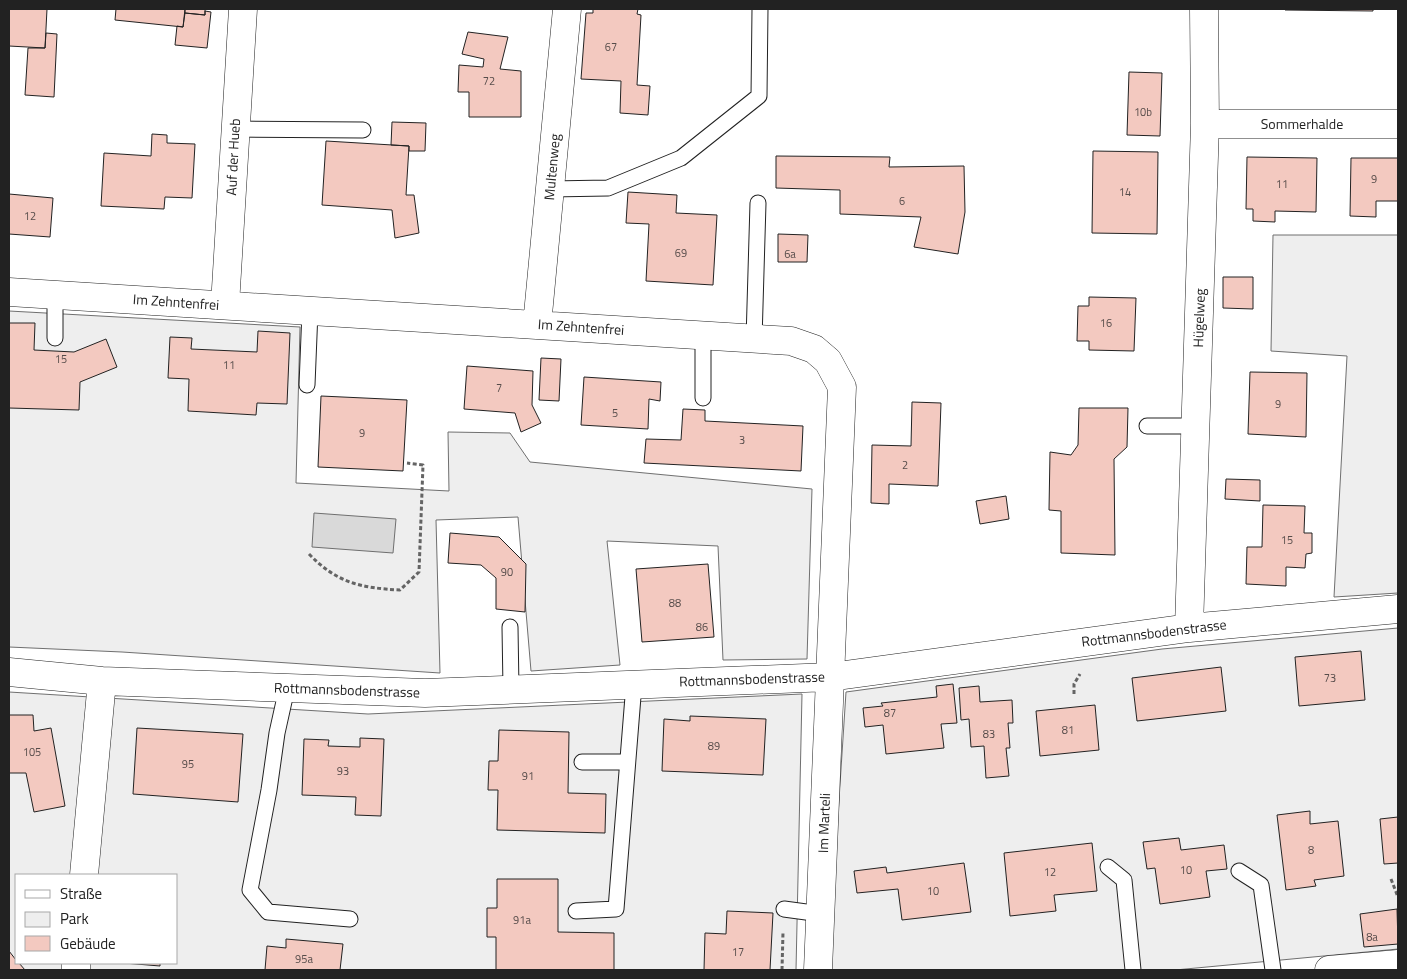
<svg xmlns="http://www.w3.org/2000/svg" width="1407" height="979" font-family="'Titillium Web',sans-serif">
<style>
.green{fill:#eee;stroke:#6f6f6f;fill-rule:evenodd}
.water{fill:#d9d9d9;stroke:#6f6f6f}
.building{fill:#f3c9c0;stroke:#222}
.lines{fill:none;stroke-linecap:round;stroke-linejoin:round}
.lane-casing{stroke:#222;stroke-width:17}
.street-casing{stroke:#222;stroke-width:29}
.path{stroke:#646464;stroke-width:3;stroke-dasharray:4 2.5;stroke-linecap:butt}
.lane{stroke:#fff;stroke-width:15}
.street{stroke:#fff;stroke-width:28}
.labels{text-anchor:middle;stroke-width:4;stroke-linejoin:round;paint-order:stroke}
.number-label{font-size:11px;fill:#564c4a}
.street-label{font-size:14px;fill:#222;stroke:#fff}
</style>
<rect width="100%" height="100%" fill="#fff"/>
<path class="green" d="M 1273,235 L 1398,235 L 1398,593 L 1334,597 L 1347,356 L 1271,351 Z
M 9,311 L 300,327 L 296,483 L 449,491 L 448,432 L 510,433 L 530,462 L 812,489 L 807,659 L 723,660 L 718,546 L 607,541 L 620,665 L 531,671 L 518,517 L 436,520 L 440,673 L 122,652 L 9,647 Z
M 1398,628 L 1398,949 L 1175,970 L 828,970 L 846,692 L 1162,649 Z
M 9,692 L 368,714 L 802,694 L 796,970 L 9,970 ZM 16,875 L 176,875 L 176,963 L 16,963 Z"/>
<path class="water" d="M 314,513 L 396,519 L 393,553 L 312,547 Z"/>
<path class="building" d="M 9,9 L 47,9 L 45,48 L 9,46 Z
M 116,9 L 185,9 L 183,27 L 115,20 Z
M 185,9 L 205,9 L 205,15 L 185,13 Z
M 593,9 L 638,9 L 637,14 L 641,15 L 637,85 L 650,86 L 648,115 L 620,113 L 621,81 L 581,79 L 586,13 L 593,13 Z
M 1285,9 L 1373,9 L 1373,11 L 1285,10 Z
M 205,11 L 211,12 L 207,48 L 175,45 L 177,26 L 183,27 L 185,13 L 205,15 Z
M 468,32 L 508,37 L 500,69 L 521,71 L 521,117 L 469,117 L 469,92 L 458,92 L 459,65 L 483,67 L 484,59 L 462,54 Z
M 46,33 L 57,34 L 54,97 L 25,95 L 28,48 L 45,48 Z
M 1129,72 L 1162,73 L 1160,136 L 1127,135 Z
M 392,122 L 426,123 L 425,151 L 409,151 L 409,146 L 391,145 Z
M 152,134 L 167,135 L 167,143 L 195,144 L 192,198 L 165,197 L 164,209 L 101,206 L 104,153 L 151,156 Z
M 326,141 L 409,146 L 406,195 L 414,195 L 419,233 L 395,238 L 392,210 L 322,205 Z
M 1093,151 L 1158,152 L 1157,234 L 1092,233 Z
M 776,156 L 890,157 L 889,167 L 964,166 L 965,212 L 958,254 L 914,247 L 921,217 L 840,214 L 840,190 L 776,188 Z
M 1247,157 L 1317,158 L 1316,212 L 1275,211 L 1275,222 L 1253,221 L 1253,209 L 1246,209 Z
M 1351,158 L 1398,158 L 1398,201 L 1376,201 L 1376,217 L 1350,216 Z
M 628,192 L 677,195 L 676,213 L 717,215 L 713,285 L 646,281 L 649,224 L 626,223 Z
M 9,194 L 53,198 L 50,237 L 9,234 Z
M 778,234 L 808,235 L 807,262 L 778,262 Z
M 1223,277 L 1253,277 L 1253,309 L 1223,308 Z
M 1089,297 L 1136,298 L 1134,351 L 1089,350 L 1089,341 L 1077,341 L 1078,306 L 1089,306 Z
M 9,323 L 35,323 L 34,350 L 74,352 L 106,339 L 117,367 L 80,382 L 79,410 L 9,408 Z
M 258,331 L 290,333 L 287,404 L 257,403 L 256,415 L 188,411 L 189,379 L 168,378 L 170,337 L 192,338 L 191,349 L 257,352 Z
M 541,358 L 561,359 L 559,401 L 539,400 Z
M 467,366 L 533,371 L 532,405 L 541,423 L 521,432 L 515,413 L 464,409 Z
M 1250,372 L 1307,373 L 1306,437 L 1248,434 Z
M 584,377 L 661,382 L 660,401 L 649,399 L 648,429 L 581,425 Z
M 321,396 L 407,400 L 403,471 L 318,467 Z
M 912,402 L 941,403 L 938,486 L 889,484 L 889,504 L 871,503 L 872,445 L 911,446 Z
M 1079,408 L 1128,408 L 1127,447 L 1114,459 L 1115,555 L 1061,553 L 1061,511 L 1049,510 L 1050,452 L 1071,455 L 1078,445 Z
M 683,409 L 705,410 L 705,421 L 803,426 L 801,471 L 644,463 L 646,439 L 681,440 Z
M 1226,479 L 1260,480 L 1260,501 L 1225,499 Z
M 1006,496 L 1009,519 L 980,524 L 976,501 Z
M 1263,505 L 1305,506 L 1304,533 L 1312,533 L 1312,553 L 1306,554 L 1305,568 L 1286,567 L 1286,586 L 1246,584 L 1247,547 L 1262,547 Z
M 450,533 L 499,537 L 526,564 L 525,612 L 496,609 L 496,578 L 481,565 L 448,563 Z
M 708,564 L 714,637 L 642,642 L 636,569 Z
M 1361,651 L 1365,700 L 1299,706 L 1295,657 Z
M 1221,667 L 1226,711 L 1137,721 L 1132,678 Z
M 953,684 L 957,723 L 941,724 L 944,748 L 886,754 L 883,725 L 865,727 L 863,708 L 883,706 L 881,703 L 937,697 L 936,686 Z
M 979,686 L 980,702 L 1012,700 L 1013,723 L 1008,723 L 1010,748 L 1006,748 L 1009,776 L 986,778 L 984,746 L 971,747 L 969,719 L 961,720 L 959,688 Z
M 1095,705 L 1099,750 L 1040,756 L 1036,711 Z
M 9,715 L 33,715 L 34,731 L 51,728 L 65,806 L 34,812 L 26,773 L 9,773 Z
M 690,716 L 766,719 L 763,775 L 662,771 L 664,719 L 690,721 Z
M 137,728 L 243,734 L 238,802 L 133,794 Z
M 499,730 L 569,732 L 568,793 L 606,794 L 605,833 L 497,830 L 498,790 L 488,790 L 489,761 L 498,761 Z
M 360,738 L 384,739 L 381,816 L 355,815 L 356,797 L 302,795 L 304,739 L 329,740 L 328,746 L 360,747 Z
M 1310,811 L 1310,824 L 1338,821 L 1344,876 L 1314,880 L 1316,886 L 1286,890 L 1277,815 Z
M 1398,817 L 1398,863 L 1384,864 L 1380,819 Z
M 1179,838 L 1181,850 L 1224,845 L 1227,869 L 1206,871 L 1210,897 L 1160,904 L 1155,868 L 1147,869 L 1143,842 Z
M 1092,843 L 1097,891 L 1054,895 L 1056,911 L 1010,916 L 1004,853 Z
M 964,863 L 971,912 L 902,920 L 898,889 L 857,893 L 854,871 L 886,867 L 887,873 Z
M 497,879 L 558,879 L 558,932 L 614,933 L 614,970 L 496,970 L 496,937 L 487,937 L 487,908 L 497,908 Z
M 1397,909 L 1398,944 L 1364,947 L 1360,914 Z
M 727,911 L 773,913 L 770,970 L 704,970 L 705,933 L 726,934 Z
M 286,939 L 343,944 L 340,970 L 265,970 L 267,946 L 286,948 Z
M 9,951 L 16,960 L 16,963 L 19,963 L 25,970 L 9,970 Z
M 124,963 L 160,963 L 160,966 Z"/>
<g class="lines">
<g class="lane-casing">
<path id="lane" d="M 235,129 L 363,130
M 550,189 L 608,188 L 681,158 L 759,96 L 760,9
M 55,338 L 55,294
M 754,340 L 758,203
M 307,385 L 310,311
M 703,398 L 703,336
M 1147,426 L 1196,426
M 510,627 L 511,689
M 287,688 L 277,733 L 269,790 L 250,890 L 268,912 L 350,919
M 582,762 L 627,762
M 1108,867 L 1124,880 L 1133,970
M 1239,871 L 1261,885 L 1273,970
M 784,909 L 821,914
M 576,911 L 616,909 L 634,684"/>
</g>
<g class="street-casing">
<path id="street" d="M 1205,124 L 1398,124
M 9,292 L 791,341 L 814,349 L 828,361 L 842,387 L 818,970
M 225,305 L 243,9
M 537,325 L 567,9
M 1189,628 L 1205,124 L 1204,9
M 9,672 L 102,681 L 425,693 L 830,677 L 1189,628 L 1398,609
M 84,875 L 102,681
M 76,970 L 76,963
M 1329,970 L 1398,964"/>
</g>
<path class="path" d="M 309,554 C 337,583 361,588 400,590 L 419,572 L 423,465 L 407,463
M 1074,694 L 1074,684 L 1080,674
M 1391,879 L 1398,897
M 782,970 L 783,932"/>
<use href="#lane" class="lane"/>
<use href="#street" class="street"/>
</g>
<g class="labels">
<g class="number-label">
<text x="611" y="51">67</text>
<text x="489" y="85">72</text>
<text x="1143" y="116">10b</text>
<text x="1374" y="183">9</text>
<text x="1282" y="188">11</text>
<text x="1125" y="196">14</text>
<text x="902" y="205">6</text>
<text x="30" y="220">12</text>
<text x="681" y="257">69</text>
<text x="790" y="258">6a</text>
<text x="1106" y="327">16</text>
<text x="61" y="363">15</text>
<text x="229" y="369">11</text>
<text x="499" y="392">7</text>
<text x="1278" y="408">9</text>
<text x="615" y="417">5</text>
<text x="362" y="437">9</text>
<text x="742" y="444">3</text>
<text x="905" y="469">2</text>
<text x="1287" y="544">15</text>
<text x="507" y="576">90</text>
<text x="675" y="607">88</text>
<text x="702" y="631">86</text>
<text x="1330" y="682">73</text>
<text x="890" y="717">87</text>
<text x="1068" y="734">81</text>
<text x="989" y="738">83</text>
<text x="714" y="750">89</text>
<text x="32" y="756">105</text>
<text x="188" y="768">95</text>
<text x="343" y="775">93</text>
<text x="528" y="780">91</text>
<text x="1311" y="854">8</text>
<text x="1186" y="874">10</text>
<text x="1050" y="876">12</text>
<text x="933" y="895">10</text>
<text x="522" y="924">91a</text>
<text x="1372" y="941">8a</text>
<text x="738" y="956">17</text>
<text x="304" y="963">95a</text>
</g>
<g class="street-label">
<text x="1302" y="129">Sommerhalde</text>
<text transform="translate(233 157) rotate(-87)" y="5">Auf der Hueb</text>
<text transform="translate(552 167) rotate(-85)" y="5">Multenweg</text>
<text transform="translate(176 302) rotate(4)" y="5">Im Zehntenfrei</text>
<text transform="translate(1199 318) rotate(-88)" y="5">Hügelweg</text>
<text transform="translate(581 327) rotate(4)" y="5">Im Zehntenfrei</text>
<text transform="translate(1154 633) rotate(-7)" y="5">Rottmannsbodenstrasse</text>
<text transform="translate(752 679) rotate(-2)" y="5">Rottmannsbodenstrasse</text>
<text transform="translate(347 690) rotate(2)" y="5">Rottmannsbodenstrasse</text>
<text transform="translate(824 823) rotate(-88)" y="5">Im Marteli</text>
</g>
</g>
<rect width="1407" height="979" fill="none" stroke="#222222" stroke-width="20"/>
<rect x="15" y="874" width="162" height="90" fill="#ffffff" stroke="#a7a7a7"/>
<rect x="25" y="890" width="25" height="8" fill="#ffffff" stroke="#a7a7a7"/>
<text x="60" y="899" font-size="15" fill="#222222">Straße</text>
<rect x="25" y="912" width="25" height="15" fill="#eeeeee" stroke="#a7a7a7"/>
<text x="60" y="924" font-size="15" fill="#222222">Park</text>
<rect x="25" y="936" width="25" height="15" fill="#f3c9c0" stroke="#a7a7a7"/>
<text x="60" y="949" font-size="15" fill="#222222">Gebäude</text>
</svg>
